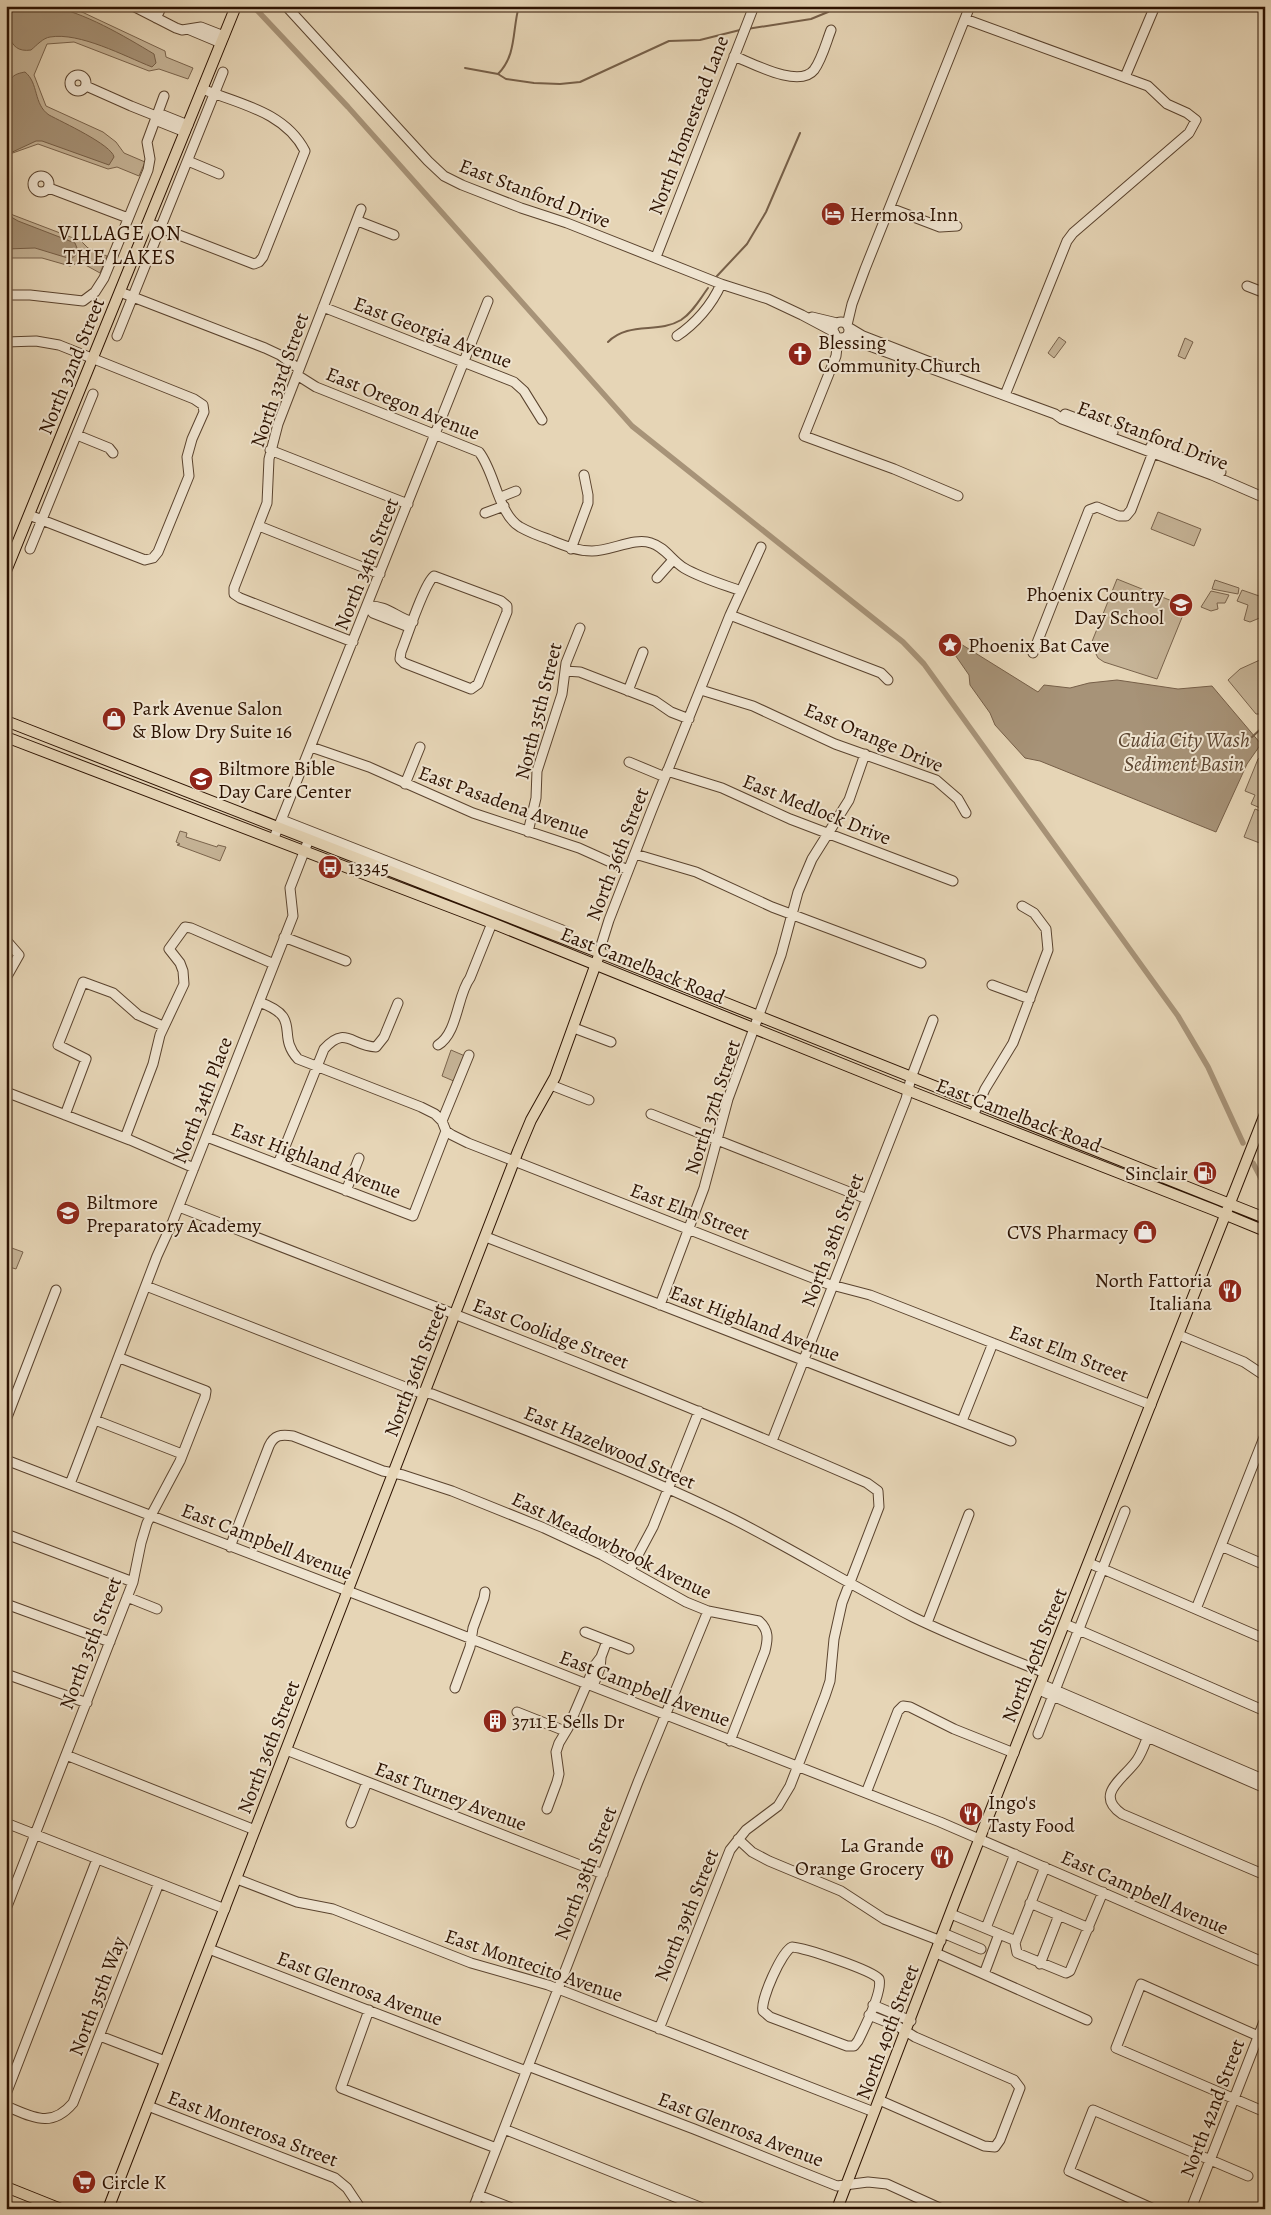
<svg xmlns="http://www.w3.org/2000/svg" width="1271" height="2215" font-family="Alegreya,serif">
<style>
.green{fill:#c6b497;stroke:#79634c}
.water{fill:#a79378;stroke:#765f48}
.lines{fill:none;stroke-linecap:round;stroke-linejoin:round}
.stream{stroke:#765f48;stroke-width:2}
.canal{stroke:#a79378;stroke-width:5.5}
.minor-casing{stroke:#5a432e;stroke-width:11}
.major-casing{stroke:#2c1201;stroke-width:12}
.minor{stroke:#efe4d0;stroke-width:9}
.major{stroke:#e6d5b6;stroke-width:10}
.labels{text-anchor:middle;stroke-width:4;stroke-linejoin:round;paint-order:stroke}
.street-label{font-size:20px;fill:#2c1201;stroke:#efe4d0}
.poi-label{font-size:20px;fill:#2c1201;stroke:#efe4d0;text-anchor:start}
.neighbourhood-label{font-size:21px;letter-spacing:1px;fill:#2c1201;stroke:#efe4d0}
.water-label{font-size:21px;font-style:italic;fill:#5d4631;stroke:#efe4d0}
</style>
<rect width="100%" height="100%" fill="#e6d5b6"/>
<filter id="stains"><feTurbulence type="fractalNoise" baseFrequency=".004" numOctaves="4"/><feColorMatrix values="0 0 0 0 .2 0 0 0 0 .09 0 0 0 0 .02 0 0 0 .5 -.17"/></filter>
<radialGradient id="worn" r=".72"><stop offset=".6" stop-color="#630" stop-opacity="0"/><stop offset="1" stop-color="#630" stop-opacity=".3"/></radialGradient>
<path class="green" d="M 6,6 L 62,6 L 82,12 L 165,51 L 166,57 L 193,68 L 188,79 L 159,69 L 149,71 L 74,42 L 47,44 L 34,75 L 46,106 L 103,132 L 116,142 L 124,153 L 145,162 L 139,176 L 117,167 L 108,169 L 38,144 L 7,155 L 6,158 Z
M 6,208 L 13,215 L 81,241 L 88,248 L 107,256 L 100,273 L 80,262 L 70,266 L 42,258 L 6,258 Z
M 1059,337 L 1066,342 L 1054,358 L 1048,353 Z
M 1185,338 L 1193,342 L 1185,359 L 1178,356 Z
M 1158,512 L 1201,529 L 1194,546 L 1151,529 Z
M 1117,579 L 1182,605 L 1185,610 L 1157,679 L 1104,662 L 1098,658 L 1091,644 Z
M 1215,580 L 1239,588 L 1238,594 L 1212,589 Z
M 1242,590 L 1265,598 L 1265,618 L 1262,617 L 1250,622 L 1244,620 L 1248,605 L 1237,601 Z
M 1211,591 L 1229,595 L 1225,603 L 1217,603 L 1218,609 L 1211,611 L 1201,607 Z
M 1262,659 L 1265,659 L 1265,711 L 1262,714 L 1256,714 L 1228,680 L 1240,669 Z
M 1265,752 L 1265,810 L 1251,804 L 1255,795 L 1245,791 L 1258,759 Z
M 1255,809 L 1265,813 L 1265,845 L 1244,837 Z
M 180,831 L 187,833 L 186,837 L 217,847 L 218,845 L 226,847 L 220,861 L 177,845 L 180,844 L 176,842 Z
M 451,1050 L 465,1056 L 456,1082 L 442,1076 Z
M 6,1246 L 23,1252 L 16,1269 L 6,1266 Z"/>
<path class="water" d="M 6,6 C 20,6 35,4 49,6 C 84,12 124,36 154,54 L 156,63 L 152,67 C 124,56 80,32 50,37 C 43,38 37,45 31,50 C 5,54 8,25 6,6 Z
M 25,72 C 39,83 33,104 49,115 C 62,122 112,145 114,157 L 109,165 L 42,141 L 36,141 L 6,155 C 6,136 1,95 11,79 C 14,74 20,73 25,72 Z
M 6,214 L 18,221 L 75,243 L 77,248 L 76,255 L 71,259 L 35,248 L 6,249 Z
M 956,641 L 1038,692 L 1044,685 L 1070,688 L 1089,683 L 1117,680 L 1178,689 L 1212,686 L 1261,744 L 1247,764 L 1216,832 L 1040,761 L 1025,758 L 995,725 L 990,713 L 970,685 L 969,675 L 951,649 Z"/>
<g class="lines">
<path class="stream" d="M 747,29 L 811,19 L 828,12 L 834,6
M 465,68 L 498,74 L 506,79 L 534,83 L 560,84 L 580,82 L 669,41 L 700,40 L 740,30
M 498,74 C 517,55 512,30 519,6
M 717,276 L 747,244 L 766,212 L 800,133
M 608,342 C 629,321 658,334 681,320 C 693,312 700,299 708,288
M 1252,737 L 1265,725"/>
<path class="canal" d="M 253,6 L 348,107 L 632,426 L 903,642 L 924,664 L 1178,1016 L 1208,1067 L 1243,1143
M 1253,1163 L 1265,1186"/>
<g class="minor-casing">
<path id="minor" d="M 133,6 L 176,28 L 182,30 L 201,27 L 224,36
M 286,6 L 428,161 L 444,176 L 462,185 L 521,208 L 567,223 L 721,284 L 768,299 L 802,315 L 834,332
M 156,18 L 162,6
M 965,19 L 1148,86 L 1167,104 L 1187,113 L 1196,120 L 1189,133 L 1073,233 L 1067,241 L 1005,395
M 190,30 L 221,43
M 734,56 C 752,63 799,89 814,70 C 822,59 826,43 831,30
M70 83a8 8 0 1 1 16 0a8 8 0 1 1-16 0Z
M 1125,77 L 1155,6
M 86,86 L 131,106 L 156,116 L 163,115 L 188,125
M 156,116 L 160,122 L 185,132
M 188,161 L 219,174
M33 184a8 8 0 1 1 16 0a8 8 0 1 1-16 0Z
M 49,188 L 128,218
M 890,208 L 940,227 L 957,226
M 358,221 L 394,235
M 148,223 L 254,264 L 259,262 L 263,257 L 305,151 C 285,112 240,104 202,89
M 656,257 L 754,6
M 1247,286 L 1265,293
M 120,292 L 265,348 L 280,355 L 299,369
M 6,295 L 30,295 L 83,301 L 95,292 L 104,278 L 148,170 L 150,159 L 147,142 L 164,96
M 323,307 L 514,382 L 524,391 L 542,420
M 812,317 L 837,323
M833 330a8 8 0 1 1 16 0a8 8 0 1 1-16 0Z
M 847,325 L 852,304 L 865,269 L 970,6
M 848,327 L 863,336 L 953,371
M 835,334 L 837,347 L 836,356 L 804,436 L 894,469 L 958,496
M 117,336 L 223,72
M 677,336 C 695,324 712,305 721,284
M 845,337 L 1055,414 L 1062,419 L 1212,475 L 1265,498
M 6,342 L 36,341 L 59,345 L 194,399 L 203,405 L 204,412 L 192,439 L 187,457 L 189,476 L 158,552 L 153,558 L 145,560 L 29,515
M 297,375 L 316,387 L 479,452 C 495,472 498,514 520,527 C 529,532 539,536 548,539 C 563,545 576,551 592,551 C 611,551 635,537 651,543 C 665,547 672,561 684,568 C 701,578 722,584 741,591
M 1065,414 L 1113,432
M 77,435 L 109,448 L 113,453
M 1151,446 L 1221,472
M 270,450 L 408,504
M 501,497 L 516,491
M 485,513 L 504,506
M 259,526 L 380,574
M 30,549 L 93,394
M 571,549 L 588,503 L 588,495 L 584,475
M 434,576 L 501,601 L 507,606 L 507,612 L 478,684 L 471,689 L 404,663 L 400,659 L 401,652 C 407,637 424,584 434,576 Z
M 657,578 L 673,560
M 367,606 C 388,605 395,617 413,622
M 367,606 L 373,613 L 409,627
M 730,615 L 881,673 L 888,680
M 353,642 L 240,598 L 234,594 L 234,588 L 267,503 L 269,459 L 278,424 L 361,209
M 1033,653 L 1089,510 L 1097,507 L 1119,516 L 1126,516 L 1131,510 L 1155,447
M 565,671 L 580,672 L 655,701 L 671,712 L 689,719
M 701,690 L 753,706 L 835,744 L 936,780 L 958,799 L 966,813
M 628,691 L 643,652
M 311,747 L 369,767 L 473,813 L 579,848 L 628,870
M 629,762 L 665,777
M 667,771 L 722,788 L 790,819 L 953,881
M 405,784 L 420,747
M 282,820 L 565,931 L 567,934 L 566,939
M 528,832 L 536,798 L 537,771 L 562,694 L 566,663 L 580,628
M 274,838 L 488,301
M 635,854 L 696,872 L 772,907 L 921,963
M 284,937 L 346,961
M 6,940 L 19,955 L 6,978
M 599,952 L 609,920 L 651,812 L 730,615 L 761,547
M 992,985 L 1030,999
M 259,1002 C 304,1018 275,1034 298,1059 L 421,1107 L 435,1114 L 442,1121 L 446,1131 L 452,1135 L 468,1143 L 828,1284 L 870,1295 L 1151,1405
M 574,1028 L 611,1042
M 438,1045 C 458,1033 457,995 470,978 L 492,923
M 551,1085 L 589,1100
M 6,1092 L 130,1140 L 194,1168
M 651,1114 L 867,1199
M 65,1115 L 86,1059 L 58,1045 L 83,982 L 113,993 L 138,1015 L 163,1026
M 973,1116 L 985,1089 L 1013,1043 L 1048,950 L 1046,929 L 1034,913 L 1022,906
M 442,1121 L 469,1055
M 207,1137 L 413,1216 L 446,1131
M 125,1138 L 153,1064 L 160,1035 L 184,984 L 183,971 L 180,963 L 169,949 L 185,927 L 191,928 L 274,964
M 278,1164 L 324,1049 C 346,1025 351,1046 376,1047 L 384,1037 L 398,1003
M 346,1191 L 359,1158
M 179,1207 C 409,1297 641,1384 867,1483 L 878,1491 L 879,1507 L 842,1603 L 834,1639 L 830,1681 L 825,1696 L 790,1786 L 778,1806 L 746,1830 L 730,1850 L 659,2029
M 486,1237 L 1011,1441
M 146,1286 L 418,1392 L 432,1394 C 533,1433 636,1471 733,1519 C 794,1550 852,1586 913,1617 C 956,1638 1001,1655 1045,1673
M 660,1305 L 704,1188 L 728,1099 L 781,955 L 798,892 L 812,859 L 849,800 L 865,754
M 1179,1335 L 1244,1362 L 1265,1376
M 6,1420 L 56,1290
M 95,1420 L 182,1454
M 962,1421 L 993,1343
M 772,1441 L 906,1099 L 911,1078 L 933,1020
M 6,1460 L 431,1623 L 940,1822 L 1265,1963
M 70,1484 L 157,1256 L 173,1221 L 293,916 L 290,888 L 309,839
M 6,1534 L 133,1582
M 1221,1546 L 1265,1565
M 230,1547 L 269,1446 C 274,1435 281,1434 293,1436 L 383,1471 L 403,1475 L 452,1491 L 544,1528 L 602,1555 L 686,1602 L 708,1611 L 759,1621 C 769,1630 768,1639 765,1651 L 730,1741
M 1089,1563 L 1265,1639
M 630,1570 L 653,1527 L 699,1411
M 127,1597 L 157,1609
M 6,1604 L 110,1642
M 1196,1609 L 1265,1435
M 927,1623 L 969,1514
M 1065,1624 L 1265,1711
M 585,1632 L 629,1649
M 6,1674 L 87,1703
M 1041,1684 L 1265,1780
M 593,1686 L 600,1668 L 601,1658
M 455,1688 L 470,1647 L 473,1628 L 484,1598 L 485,1592
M 1039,1690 L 1265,1788
M 517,1712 L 565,1731
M 1150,1731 C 1146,1740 1143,1751 1137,1760 C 1125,1778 1093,1794 1122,1814 L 1265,1875
M 1038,1734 L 1125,1511
M 286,1750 L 603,1874
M 66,1755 L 255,1830
M 866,1793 L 898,1711 L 903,1706 L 910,1707 L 954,1729 L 1014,1753
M 547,1809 L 557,1782 L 559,1774 L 556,1752 L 559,1743 L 568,1728 L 595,1665 L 601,1657 L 607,1641
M 6,1823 L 225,1909
M 351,1823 L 367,1782
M 738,1839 L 752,1852 L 769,1861 L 841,1891 L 884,1919 L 941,1941
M 1045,1867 L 1015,1943 L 1017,1953 L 1066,1973 L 1070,1971 L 1103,1892
M 237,1879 L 297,1902 L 333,1909 L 471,1963 L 548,1985 L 874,2112
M 1030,1903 L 1089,1928
M 6,1909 L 133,1582 L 141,1543 L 147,1523 L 180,1461 L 205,1397 L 206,1391 L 120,1358
M 951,1914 L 1016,1941
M 986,1928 L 1015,1854
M 943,1933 L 981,1949
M 792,1947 C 805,1948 872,1970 879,1979 C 883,1991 864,2029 858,2041 L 854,2046 L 847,2046 L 770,2017 L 763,2011 C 760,2000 782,1951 792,1947 Z
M 209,1949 L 526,2071
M 936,1953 L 1087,2020
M 1040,1964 L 1059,1915
M 984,1974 L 999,1934
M 873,2005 L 911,2021
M 369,2010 L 341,2088 L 496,2148
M 869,2015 L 899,2027 L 915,2037 L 1014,2080 L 1020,2088 L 1000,2140 L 995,2147 L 984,2146 L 879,2100
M 100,2036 L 165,2061
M 1265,2039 L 1141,1984 L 1116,2048 L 1265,2112
M 528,2066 L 694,2129 L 837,2186 L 868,2182 L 887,2184 L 942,2209
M 6,2094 L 97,1859
M 6,2106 C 33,2117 51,2129 73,2103 L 159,1883
M 148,2106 L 335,2178 L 347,2188 L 361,2209
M 504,2129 L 705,2209
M 478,2195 L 514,2209
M 473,2209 L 638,1782 L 708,1611
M 1154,2209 L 1069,2171 L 1093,2110 L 1248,2176
M 1191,2209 L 1265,2019"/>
</g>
<g class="major-casing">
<path id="major" d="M 6,571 L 236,6
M 6,721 L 608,956 L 1265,1218
M 6,737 L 492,923 L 907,1090 L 1214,1210 L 1265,1231
M 6,2187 L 61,2209
M 108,2209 L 518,1151 L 531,1120 L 555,1077 L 598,958
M 837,2209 L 957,1896 L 1265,1114"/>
</g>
<use href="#minor" class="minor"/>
<use href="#major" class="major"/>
</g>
<defs>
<g id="hotel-disc" transform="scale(1.25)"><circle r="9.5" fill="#8f2418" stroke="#efe4d0"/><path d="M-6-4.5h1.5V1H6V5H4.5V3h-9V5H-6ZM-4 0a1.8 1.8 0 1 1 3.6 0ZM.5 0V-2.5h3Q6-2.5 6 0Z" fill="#fff"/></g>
<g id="church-disc" transform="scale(1.25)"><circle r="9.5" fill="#8f2418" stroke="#efe4d0"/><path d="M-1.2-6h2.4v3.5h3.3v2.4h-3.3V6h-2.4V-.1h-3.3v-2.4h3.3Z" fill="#fff"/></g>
<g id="school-disc" transform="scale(1.25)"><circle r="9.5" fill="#8f2418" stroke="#efe4d0"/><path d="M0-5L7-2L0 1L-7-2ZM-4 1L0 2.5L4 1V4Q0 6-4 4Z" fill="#fff"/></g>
<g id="sight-disc" transform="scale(1.25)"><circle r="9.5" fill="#8f2418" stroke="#efe4d0"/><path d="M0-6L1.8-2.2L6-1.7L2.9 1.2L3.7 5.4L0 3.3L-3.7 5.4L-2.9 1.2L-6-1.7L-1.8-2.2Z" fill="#fff"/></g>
<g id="shop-disc" transform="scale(1.25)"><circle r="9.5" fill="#8f2418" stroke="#efe4d0"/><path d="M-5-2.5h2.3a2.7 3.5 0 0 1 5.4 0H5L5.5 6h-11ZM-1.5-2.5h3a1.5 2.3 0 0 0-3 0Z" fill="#fff"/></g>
<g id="bus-disc" transform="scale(1.25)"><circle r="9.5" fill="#8f2418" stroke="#efe4d0"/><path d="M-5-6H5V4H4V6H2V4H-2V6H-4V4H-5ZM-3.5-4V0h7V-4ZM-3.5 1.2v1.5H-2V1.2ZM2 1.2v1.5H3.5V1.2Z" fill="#fff"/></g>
<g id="fuel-disc" transform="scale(1.25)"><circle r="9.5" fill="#8f2418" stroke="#efe4d0"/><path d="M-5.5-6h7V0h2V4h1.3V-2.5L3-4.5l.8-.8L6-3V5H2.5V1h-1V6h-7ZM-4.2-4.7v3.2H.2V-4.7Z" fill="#fff"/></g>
<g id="restaurant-disc" transform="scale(1.25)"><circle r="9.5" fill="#8f2418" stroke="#efe4d0"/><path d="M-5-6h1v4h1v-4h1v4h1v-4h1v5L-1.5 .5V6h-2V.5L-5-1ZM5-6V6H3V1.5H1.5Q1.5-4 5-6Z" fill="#fff"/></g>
<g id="building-disc" transform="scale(1.25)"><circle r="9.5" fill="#8f2418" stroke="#efe4d0"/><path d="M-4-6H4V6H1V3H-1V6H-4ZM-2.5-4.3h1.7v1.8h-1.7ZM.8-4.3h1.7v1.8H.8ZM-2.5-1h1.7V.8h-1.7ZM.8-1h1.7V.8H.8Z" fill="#fff"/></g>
<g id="supermarket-disc" transform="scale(1.25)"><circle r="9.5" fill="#8f2418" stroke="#efe4d0"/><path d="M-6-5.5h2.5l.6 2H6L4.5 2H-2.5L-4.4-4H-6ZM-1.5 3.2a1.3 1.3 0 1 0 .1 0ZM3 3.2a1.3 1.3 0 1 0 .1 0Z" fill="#fff"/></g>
</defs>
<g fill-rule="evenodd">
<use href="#hotel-disc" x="833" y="214"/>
<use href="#church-disc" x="800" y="354"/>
<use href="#school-disc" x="1181" y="605"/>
<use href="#sight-disc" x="950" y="645"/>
<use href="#shop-disc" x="114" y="719"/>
<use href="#school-disc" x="201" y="779"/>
<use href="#bus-disc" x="330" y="867"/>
<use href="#fuel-disc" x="1205" y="1173"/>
<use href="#school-disc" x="68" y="1213"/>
<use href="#shop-disc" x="1145" y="1232"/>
<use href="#restaurant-disc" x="1230" y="1291"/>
<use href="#building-disc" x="495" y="1721"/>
<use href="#restaurant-disc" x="971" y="1814"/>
<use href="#restaurant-disc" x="942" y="1857"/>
<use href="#supermarket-disc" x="84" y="2182"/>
</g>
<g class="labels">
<g class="street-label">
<text transform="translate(688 125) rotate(-69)" y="7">North Homestead Lane</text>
<text transform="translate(535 193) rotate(21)" y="7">East Stanford Drive</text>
<text transform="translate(433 332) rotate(21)" y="7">East Georgia Avenue</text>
<text transform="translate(71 366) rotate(-68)" y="7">North 32nd Street</text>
<text transform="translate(279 380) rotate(-71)" y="7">North 33rd Street</text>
<text transform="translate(403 403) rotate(22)" y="7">East Oregon Avenue</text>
<text transform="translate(1153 435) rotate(21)" y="7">East Stanford Drive</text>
<text transform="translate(366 564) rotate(-68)" y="7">North 34th Street</text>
<text transform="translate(538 711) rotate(-76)" y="7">North 35th Street</text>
<text transform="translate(874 737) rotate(23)" y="7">East Orange Drive</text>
<text transform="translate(504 802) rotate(20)" y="7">East Pasadena Avenue</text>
<text transform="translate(817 809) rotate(22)" y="7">East Medlock Drive</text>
<text transform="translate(617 854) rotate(-69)" y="7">North 36th Street</text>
<text transform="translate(643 965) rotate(22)" y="7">East Camelback Road</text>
<text transform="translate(202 1100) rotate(-69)" y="7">North 34th Place</text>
<text transform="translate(712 1107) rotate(-72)" y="7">North 37th Street</text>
<text transform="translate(1019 1115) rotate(21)" y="7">East Camelback Road</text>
<text transform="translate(316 1160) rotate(21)" y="7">East Highland Avenue</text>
<text transform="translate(690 1211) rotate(21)" y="7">East Elm Street</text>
<text transform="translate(832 1240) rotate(-69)" y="7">North 38th Street</text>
<text transform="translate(755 1323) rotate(21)" y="7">East Highland Avenue</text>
<text transform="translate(551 1333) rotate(21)" y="7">East Coolidge Street</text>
<text transform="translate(1069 1353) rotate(21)" y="7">East Elm Street</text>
<text transform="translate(415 1370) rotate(-69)" y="7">North 36th Street</text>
<text transform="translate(610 1447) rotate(23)" y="7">East Hazelwood Street</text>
<text transform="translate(267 1541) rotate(21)" y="7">East Campbell Avenue</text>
<text transform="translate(612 1545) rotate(26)" y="7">East Meadowbrook Avenue</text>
<text transform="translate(90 1643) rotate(-69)" y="7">North 35th Street</text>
<text transform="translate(1034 1655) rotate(-68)" y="7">North 40th Street</text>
<text transform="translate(645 1688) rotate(21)" y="7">East Campbell Avenue</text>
<text transform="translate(268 1747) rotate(-69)" y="7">North 36th Street</text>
<text transform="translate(451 1796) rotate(21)" y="7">East Turney Avenue</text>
<text transform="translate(585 1873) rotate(-69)" y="7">North 38th Street</text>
<text transform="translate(1145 1892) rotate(24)" y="7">East Campbell Avenue</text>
<text transform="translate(686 1915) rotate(-68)" y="7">North 39th Street</text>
<text transform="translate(534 1965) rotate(19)" y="7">East Montecito Avenue</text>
<text transform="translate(360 1988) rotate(21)" y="7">East Glenrosa Avenue</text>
<text transform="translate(97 1996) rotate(-69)" y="7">North 35th Way</text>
<text transform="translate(887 2032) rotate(-69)" y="7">North 40th Street</text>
<text transform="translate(1212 2108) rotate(-69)" y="7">North 42nd Street</text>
<text transform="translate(253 2128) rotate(21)" y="7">East Monterosa Street</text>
<text transform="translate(741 2129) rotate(21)" y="7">East Glenrosa Avenue</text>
</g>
<g class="poi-label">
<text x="850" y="221">Hermosa Inn</text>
<text x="818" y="349">Blessing<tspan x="818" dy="23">Community Church</tspan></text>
<text x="1164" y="601" text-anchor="end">Phoenix Country<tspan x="1164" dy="23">Day School</tspan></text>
<text x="968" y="652">Phoenix Bat Cave</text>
<text x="132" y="715">Park Avenue Salon<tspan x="132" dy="23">&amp; Blow Dry Suite 16</tspan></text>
<text x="218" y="775">Biltmore Bible<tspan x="218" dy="23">Day Care Center</tspan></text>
<text x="348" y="874">13345</text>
<text x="1188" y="1180" text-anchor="end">Sinclair</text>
<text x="86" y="1209">Biltmore<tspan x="86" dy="23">Preparatory Academy</tspan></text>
<text x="1128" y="1239" text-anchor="end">CVS Pharmacy</text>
<text x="1212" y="1287" text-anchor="end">North Fattoria<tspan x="1212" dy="23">Italiana</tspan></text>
<text x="512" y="1728">3711 E Sells Dr</text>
<text x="988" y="1809">Ingo's<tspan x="988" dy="23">Tasty Food</tspan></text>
<text x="924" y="1852" text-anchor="end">La Grande<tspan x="924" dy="23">Orange Grocery</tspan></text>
<text x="102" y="2189">Circle K</text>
</g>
<g class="neighbourhood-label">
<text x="120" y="240">VILLAGE ON<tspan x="120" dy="24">THE LAKES</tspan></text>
</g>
<g class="water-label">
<text x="1184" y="747">Cudia City Wash<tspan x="1184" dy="24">Sediment Basin</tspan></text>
</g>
</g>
<rect width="1271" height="2215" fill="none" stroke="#e6d5b6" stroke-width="25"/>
<rect x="8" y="8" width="1256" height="2200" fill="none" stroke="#2c1201" stroke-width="2.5"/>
<rect x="12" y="12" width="1246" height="2190" fill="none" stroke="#2c1201"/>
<rect width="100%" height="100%" filter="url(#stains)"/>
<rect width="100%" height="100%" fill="url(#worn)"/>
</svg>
